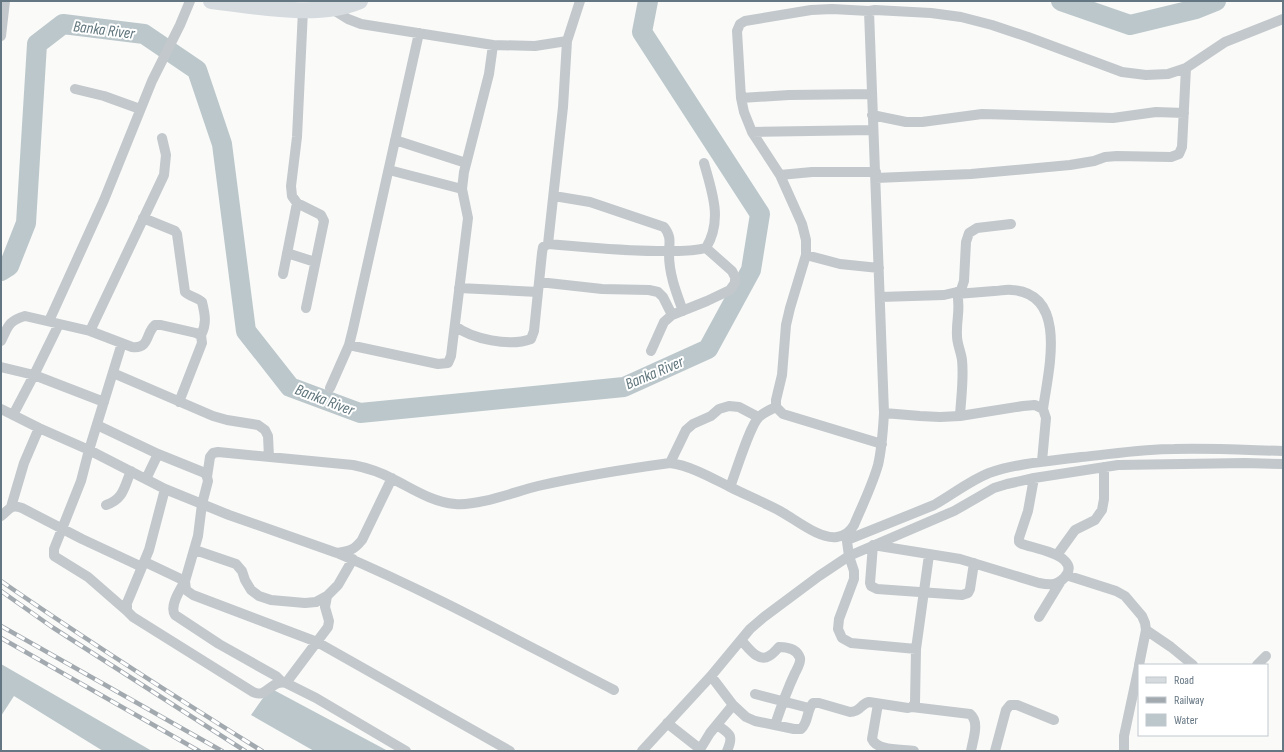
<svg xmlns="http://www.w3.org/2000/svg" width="1284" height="752" font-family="'Sofia Sans Condensed',sans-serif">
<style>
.water{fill:#bbc7cb}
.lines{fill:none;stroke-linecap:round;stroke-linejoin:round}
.river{stroke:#bbc7cb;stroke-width:20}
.minor{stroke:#c3c8cc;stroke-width:10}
.primary{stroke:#d6dbdf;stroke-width:16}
.rail-casing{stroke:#a2aab0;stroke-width:4.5}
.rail{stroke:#fff;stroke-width:3;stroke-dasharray:9;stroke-linecap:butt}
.labels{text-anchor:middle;stroke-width:4;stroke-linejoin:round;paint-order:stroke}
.water-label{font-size:16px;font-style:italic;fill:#60757c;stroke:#fff}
</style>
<rect width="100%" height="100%" fill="#fafaf8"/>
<path class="water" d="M 1,664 L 152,751 L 103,751 L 14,696 L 1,716 Z
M 270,688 L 388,751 L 314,751 L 251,715 Z"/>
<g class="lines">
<path class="river" d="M 1061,1 L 1130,25 L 1196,9 L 1216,1
M 1,271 L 9,266 L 26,223 L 37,44 L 63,24 L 144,34 L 197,70 L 222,144 L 246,331 L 290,387 L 360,413 L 624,387 L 708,349 L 751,270 L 760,214 L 642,32 L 648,1"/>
<path class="minor" d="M 332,9 L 348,19 L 361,24 L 493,45 L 535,46 L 567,41
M 303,10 L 297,137 L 291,186 L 292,196 L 297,203 L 321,215 L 324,221 L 306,308
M 869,11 L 832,9 L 811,10 L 745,21 L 740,24 L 737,31 L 741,98 L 744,112 L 752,132 L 780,175 L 802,224 L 806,240 L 806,255 L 790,308 L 786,325 L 782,375 L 776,400 L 776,407 L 783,414 L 882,444
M 1,36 L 5,1
M 75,89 L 104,96 L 140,109
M 741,98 L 789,95 L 872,94
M 872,115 L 906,122 L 922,122 L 982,114 L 1113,118 L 1156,112 L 1184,113
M 752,132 L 873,130
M 395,140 L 466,163
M 389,170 L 462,189
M 780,175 L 812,172 L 876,172
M 876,178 L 971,174 L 1070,165 L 1094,161 L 1105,157 L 1117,156 L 1171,157 L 1179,154 L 1182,147 L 1186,68
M 554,196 L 590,202 L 664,227 C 672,237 669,243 669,254 C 669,274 676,292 683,311
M 143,218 L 175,231 L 177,234 L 185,292 C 190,297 197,297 202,302 C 205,314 207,324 201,335
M 548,244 L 563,107 L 567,41 L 580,1
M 287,253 L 315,262
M 806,255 L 840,264 L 879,268
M 283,274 L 297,203
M 539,282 L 602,289 L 649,290 L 658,292 L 663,297 L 672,315
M 459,288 L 538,292
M 957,292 C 961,310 956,319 957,336 C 957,344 961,352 962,360 C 964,378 961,398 960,416
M 957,294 C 970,293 982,292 994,291 C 1000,291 1006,289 1012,290 C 1069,294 1048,372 1043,409
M 880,297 L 944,295 L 957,292 L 961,290 L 964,281 L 966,242 L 969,233 L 977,228 L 1011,224
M 49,321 L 104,200 L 152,81 L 180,25 L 190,1
M 455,326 C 472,339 510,347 531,339 L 534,331 L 542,253 L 543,247 L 548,244 C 584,247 620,251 657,251 C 673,251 690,252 706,248 C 723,220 712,192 704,163
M 90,331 L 164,175 L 166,155 L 162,138
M 1,341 C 8,327 8,321 25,316 L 90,331 L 132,347 C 150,349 145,334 155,325 L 161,325 L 196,333 L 201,335 L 202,343 L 179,402
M 122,343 L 89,450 L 81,481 L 54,549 L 54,556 L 88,577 L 127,611
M 349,345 L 438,364 L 448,363 L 451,356 L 468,218 L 462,189 L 464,172 L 489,74 L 493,45
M 651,351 L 664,322 L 672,315 L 707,301 L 730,290 L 735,283 L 735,277 L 732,271 L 706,248
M 1,367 L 34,375 L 104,402
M 113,373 L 213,416 L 227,420 L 258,425 L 265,430 L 268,436 L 269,457
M 330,388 L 349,345 L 353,329 L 419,33
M 1,409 L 39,428 L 89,450 L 165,489 L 229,515 L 337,553 C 432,593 522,643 614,690
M 884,413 L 920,416 L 940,417 L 960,416 L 1023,406 L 1035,405 L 1043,409 L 1046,418 L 1042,461
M 13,415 L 34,375 L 59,324
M 97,425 L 158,454 L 205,473 L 207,477 L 208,481 L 202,504 L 198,536 L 185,581 L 186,590 L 193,595 L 317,642 L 510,751
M 670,463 L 686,430 L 693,424 L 711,416 L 719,409 L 729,406 L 739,407 L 758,417
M 207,477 L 210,457 L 213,453 L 218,452 L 353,465 C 368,468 380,472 393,479 C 413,489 432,502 455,504 C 479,506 514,492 538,486 C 582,476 626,469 670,463 C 691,466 710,477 730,487 C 746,495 763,502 780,511 C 795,519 820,540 837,537 C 845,536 850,532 854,525 C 862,506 872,486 878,465 C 882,448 883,430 884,413 L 869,11 L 875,10 L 931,13 L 961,17 L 992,25 L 1028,37 L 1122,72 L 1146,75 L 1168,74 L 1186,68 L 1225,42 L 1283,19
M 146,479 L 158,454
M 730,487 C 736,472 750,425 759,417 C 764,412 770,410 776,407
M 165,489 L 149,550 L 127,603 L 127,611 L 133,617 L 253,692 C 267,699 271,679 286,683 L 316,698 L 406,751
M 106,505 C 124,499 124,487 131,471
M 11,507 L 24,463 L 39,428
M 1,516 C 10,509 10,504 22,508 L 82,539 L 142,567
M 846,534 L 849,556 L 854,571 L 854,579 L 839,619 L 838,629 L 842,638 L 851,643 L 916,649
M 847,540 L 934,505 C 952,495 969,481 989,473 C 1018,463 1050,461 1081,457 C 1112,454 1143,449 1174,449 C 1210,448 1247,450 1283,451
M 195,550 L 236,564 L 242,571 L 245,580 L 251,590 L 259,596 L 271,600 L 305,603 L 316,602 L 327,596 L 338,585 L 353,559
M 337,553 C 350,551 354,550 362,540 L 392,478
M 1057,555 L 1075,530 L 1095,520 L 1102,510 L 1104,499 L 1104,467
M 145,562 L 185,581 C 180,590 169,606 175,615 L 219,644 L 276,676 L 281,681
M 974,563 L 970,589 L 968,593 L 962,595 L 877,589 L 871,586 L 870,583 L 873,545 L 960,559 L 1039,583 C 1044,584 1049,585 1054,584 C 1064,581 1074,570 1065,561 C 1057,552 1034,548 1022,544 L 1019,542 L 1019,538 L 1028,511 L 1034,478
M 1066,575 L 1116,591 L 1125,596 L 1142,616 L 1145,623 L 1146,630 L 1139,665
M 1039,617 L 1061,581
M 1146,630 L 1171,647 L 1193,665
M 741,640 C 748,647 758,663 769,656 C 773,654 776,650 779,647 C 787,647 797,649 800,658 C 801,663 797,669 795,673 C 787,690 781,707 775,725
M 1257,665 L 1266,656
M 711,676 L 733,705 L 746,717 L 755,721 L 794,729 L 801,729 C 809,722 806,711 813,703 L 819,703 L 850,712 C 861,712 860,704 869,702 L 908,708 L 912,707 L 915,703 L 916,649 L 929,555
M 286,683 L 328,627 L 329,621 L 325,607 L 327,596
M 755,694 L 809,708
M 878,704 L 872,739 C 877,751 901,749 914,751
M 912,707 L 970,714 C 980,722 973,739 971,751
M 667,723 L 700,749
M 717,725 C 730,734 734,735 727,751
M 642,751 L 711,676 L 750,629 L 764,617 L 819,576 L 849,556 L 954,511 L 994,488 L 1007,484 L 1034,478 L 1118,465 L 1245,463 L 1283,464
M 699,751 L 710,733 L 733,705
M 995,751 L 1006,710 L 1010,705 L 1017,705 L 1054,720
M 1124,751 L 1124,736 L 1139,666"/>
<path class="primary" d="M 211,1 C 256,6 317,19 360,1"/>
<g class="rail-casing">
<path id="rail" d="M 1,581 C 86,640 174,696 262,751
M 1,591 L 52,627 L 245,751
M 1,626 L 222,751
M 1,638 L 199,751"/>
</g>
<use href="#rail" class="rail"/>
</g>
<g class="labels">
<g class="water-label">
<text transform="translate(104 29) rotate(7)" y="6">Banka River</text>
<text transform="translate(654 372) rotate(-23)" y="6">Banka River</text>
<text transform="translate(325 399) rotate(21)" y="6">Banka River</text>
</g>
</g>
<rect width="1284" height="752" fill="none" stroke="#657683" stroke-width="4"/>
<rect x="1138" y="664" width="130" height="72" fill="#ffffff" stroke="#c1c8cd"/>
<rect x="1146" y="677" width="20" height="6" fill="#d6dbdf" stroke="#c1c8cd"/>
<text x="1174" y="684" font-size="12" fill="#657683">Road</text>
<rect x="1146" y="697" width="20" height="6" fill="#a2aab0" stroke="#c1c8cd"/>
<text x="1174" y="704" font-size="12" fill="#657683">Railway</text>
<rect x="1146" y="714" width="20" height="12" fill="#bbc7cb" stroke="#c1c8cd"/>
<text x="1174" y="724" font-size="12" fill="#657683">Water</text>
</svg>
